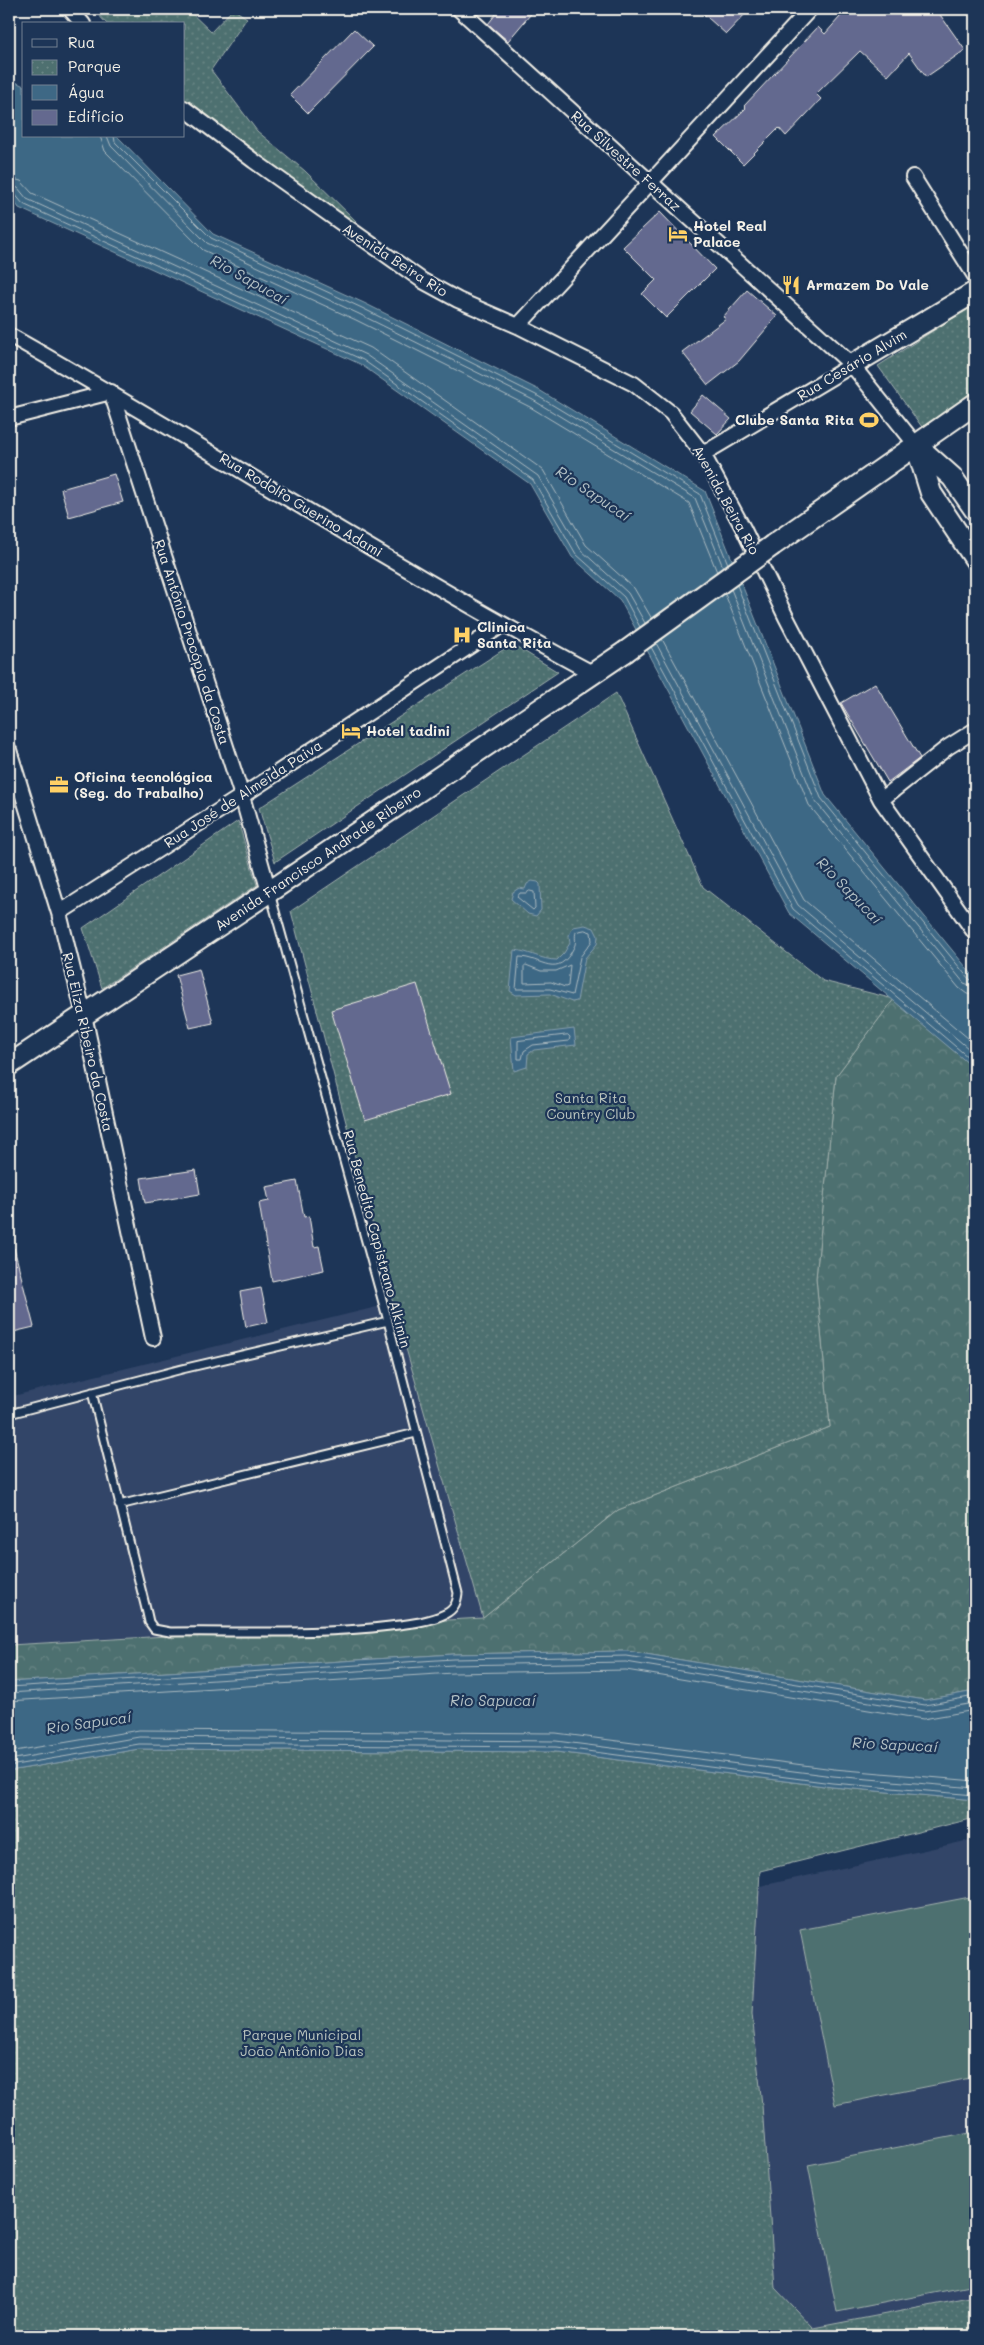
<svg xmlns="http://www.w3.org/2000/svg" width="984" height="2345" font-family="Mali,sans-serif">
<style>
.built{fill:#324568}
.green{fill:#4e7070;stroke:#a1b0ac}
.forest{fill:url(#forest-crowns);stroke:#a1b0ac}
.park{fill:url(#park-dots);stroke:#a1b0ac}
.water{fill:#3e6885;stroke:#879fad}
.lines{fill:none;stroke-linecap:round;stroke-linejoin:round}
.shore{stroke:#abbac0;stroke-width:1}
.building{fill:#64698f;stroke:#f4f1e8}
.lane-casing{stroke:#f4f1e8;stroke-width:11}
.street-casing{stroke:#f4f1e8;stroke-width:18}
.secondary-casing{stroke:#f4f1e8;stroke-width:24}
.lane{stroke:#1d3557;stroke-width:7}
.street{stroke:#1d3557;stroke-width:14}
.secondary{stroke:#1d3557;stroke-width:20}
.secondary-bridge-casing{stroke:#f4f1e8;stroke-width:24;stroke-linecap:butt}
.secondary-bridge{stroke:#1d3557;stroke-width:20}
.labels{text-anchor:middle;stroke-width:4.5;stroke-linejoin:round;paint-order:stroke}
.street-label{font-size:14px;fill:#f4f1e8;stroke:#1d3557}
.poi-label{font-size:14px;font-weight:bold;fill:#f4f1e8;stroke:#1d3557;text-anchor:start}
.park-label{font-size:14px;fill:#bac4be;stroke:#1d3557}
.water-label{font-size:15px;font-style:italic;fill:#b4c1c5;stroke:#1d3557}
</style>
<defs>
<pattern id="forest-crowns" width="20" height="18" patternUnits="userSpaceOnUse" patternTransform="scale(1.25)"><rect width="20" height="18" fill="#4e7070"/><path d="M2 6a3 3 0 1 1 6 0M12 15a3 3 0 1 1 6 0" fill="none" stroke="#688584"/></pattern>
<pattern id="park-dots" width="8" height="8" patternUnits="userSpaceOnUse" patternTransform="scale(1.25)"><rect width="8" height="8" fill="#4e7070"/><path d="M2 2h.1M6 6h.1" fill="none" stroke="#688584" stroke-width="1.8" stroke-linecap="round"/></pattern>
</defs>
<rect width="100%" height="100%" fill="#1d3557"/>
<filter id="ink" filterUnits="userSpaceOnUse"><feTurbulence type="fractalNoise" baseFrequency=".02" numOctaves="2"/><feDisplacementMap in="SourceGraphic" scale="10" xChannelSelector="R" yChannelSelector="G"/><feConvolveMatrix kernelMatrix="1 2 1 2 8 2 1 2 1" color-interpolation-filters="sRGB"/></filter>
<g filter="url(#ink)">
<path class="built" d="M 393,1303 L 483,1618 L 9,1645 L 9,1397 Z
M 975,1839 L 975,2336 L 754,2336 L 679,1904 Z"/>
<path class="green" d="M 975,1896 L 975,2077 L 835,2105 L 800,1930 Z
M 975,2132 L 975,2285 L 837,2312 L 808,2165 Z"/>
<path class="forest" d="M 894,999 L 975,1069 L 975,1691 L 925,1700 L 627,1651 L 453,1654 L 9,1682 L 9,1645 L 483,1618 L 618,1510 L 830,1427 L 816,1278 L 836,1076 Z"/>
<path class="park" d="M 93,9 L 187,9 L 211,32 L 233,9 L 247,18 L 211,70 L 257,131 L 305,171 L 356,221 L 350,226 L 238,144 L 184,99 L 184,24 L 107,24 Z
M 975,304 L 975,390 L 922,427 L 878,366 Z
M 512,644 L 558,672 L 275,862 L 259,808 Z
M 616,693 L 703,887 L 823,981 L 894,999 L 836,1076 L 816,1278 L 830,1427 L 618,1510 L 483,1618 L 393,1303 L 291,911 Z
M 238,821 L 257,885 L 102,988 L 83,928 Z
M 139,1749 L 556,1752 L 832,1787 L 975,1800 L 975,1818 L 760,1871 L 752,2014 L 762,2105 L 775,2288 L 813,2328 L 975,2297 L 975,2336 L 9,2336 L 9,1771 Z"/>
<path class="water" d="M 9,79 L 24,86 L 24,136 L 117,136 L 213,234 L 364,303 L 539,390 L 705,491 L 825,795 L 975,978 L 975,1069 L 789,913 L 620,600 L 572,557 L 530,484 L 360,364 L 19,208 L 9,194 Z
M 532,881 L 538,882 L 540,884 L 541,910 L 536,916 L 528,914 L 511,899 L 513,892 L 519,888 L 525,889 L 527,884 Z
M 585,925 L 594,928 L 598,936 L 597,944 L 585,958 L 577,1001 L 572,1002 L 550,994 L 516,995 L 510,991 L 514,950 C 529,951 541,960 557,960 L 564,953 L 570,943 L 569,935 L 573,927 Z
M 574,1029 L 576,1045 L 534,1050 L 528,1054 L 527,1067 L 514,1071 L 511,1037 Z
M 627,1651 L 925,1700 L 975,1691 L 975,1800 L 832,1787 L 556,1752 L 139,1749 L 9,1771 L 9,1682 L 453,1654 Z"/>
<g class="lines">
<path class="shore" d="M 100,136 L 105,151 L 203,250 L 356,320 L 530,407 L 689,503 L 717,572
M 107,136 L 111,146 L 207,243 L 359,314 L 533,400 L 695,498 L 723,567
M 114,136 L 115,142 L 211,238 L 362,308 L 536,395 L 700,494 L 728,564
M 9,178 L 21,181 L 32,193 L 371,348 L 543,470 L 586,545 L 634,588 L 652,619
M 9,185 L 18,188 L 27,199 L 366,355 L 538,476 L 581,550 L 628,593 L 645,623
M 9,192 L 14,193 L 23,204 L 363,360 L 533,480 L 576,554 L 624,597 L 640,627
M 737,585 L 821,798 L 969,979 L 975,981
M 731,589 L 815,801 L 964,983 L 975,987
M 725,594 L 809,805 L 959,988 L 967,994 L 975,995
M 662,639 L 804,900 L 975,1044
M 656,643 L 798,905 L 975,1054
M 651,647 L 793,909 L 975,1063
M 530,891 L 534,892 L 535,908 L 533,910 L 517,897 L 520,893 L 526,893 Z
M 585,930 L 591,932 L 592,941 L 580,957 L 572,995 L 550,989 L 516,989 L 519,957 C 541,957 558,981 574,947 C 577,942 574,937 576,932 Z
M 526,965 L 541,971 L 556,971 L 570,965 L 568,986 L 565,987 L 551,982 L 524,983 L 524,967 Z
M 568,1035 L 570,1037 L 569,1041 L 533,1045 L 524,1051 L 522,1059 L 518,1059 L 518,1041 Z
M 9,1687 L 453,1659 L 627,1656 L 925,1705 L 975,1696
M 9,1693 L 453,1665 L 626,1662 L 924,1711 L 975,1703
M 9,1701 L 453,1673 L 626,1670 L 923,1719 L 975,1710
M 9,1752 L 139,1730 L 556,1733 L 834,1769 L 975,1781
M 9,1760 L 139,1737 L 556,1741 L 833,1776 L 975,1788
M 9,1766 L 139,1744 L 556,1747 L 832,1783 L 975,1795"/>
</g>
<path class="building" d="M 500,9 L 535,9 L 508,41 L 488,24 Z
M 698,9 L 750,9 L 726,34 Z
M 847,9 L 936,9 L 965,50 L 926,77 L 909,53 L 888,76 L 860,51 L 816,94 L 821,99 L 786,136 L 779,128 L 743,164 L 716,137 L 746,108 L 744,106 L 818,27 L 825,34 Z
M 354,29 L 373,47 L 308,113 L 290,95 Z
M 660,212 L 715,269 L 666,318 L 642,294 L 656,280 L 623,247 Z
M 747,290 L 777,316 L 739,361 L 708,385 L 682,352 L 726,319 L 723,317 Z
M 703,395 L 731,419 L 717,434 L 690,411 Z
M 114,474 L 123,502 L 69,517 L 61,489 Z
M 875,683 L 920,758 L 888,782 L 841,703 Z
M 199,969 L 213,1023 L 190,1028 L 176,975 Z
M 417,984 L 451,1094 L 365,1120 L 331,1010 Z
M 196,1170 L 200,1194 L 145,1203 L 141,1178 Z
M 297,1181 L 304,1217 L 309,1216 L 314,1247 L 319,1246 L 324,1270 L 272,1281 L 259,1203 L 269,1201 L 266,1187 Z
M 9,1248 L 14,1248 L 34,1327 L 9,1333 Z
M 261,1288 L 268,1322 L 246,1327 L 240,1292 Z"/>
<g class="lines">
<g class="lane-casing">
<path id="lane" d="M 92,1392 L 147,1613 L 149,1622 L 154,1629 L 170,1632 C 243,1631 317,1635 390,1626 C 407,1624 429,1622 445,1614 C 455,1609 457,1602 458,1593 L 388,1321 L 270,893
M 9,1414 L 182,1369 L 388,1321
M 119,1505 L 416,1433"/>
</g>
<g class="street-casing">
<path id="street" d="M 70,9 L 83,24
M 459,9 L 852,365 L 916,445
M 184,108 L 254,161 L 423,281 L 458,300 L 518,326 L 634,384 L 671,413 L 703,454 L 743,528 L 786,617 L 881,800 L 975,933
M 913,177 L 975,276
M 518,326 L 810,9
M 9,335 C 205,445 395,568 594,674
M 9,418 L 111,392 L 242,796 L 269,892
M 703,454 L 852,365
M 9,750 L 59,913 L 84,1015 L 153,1338
M 881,800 L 948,747 L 975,730
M 59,913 L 242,796 L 502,625"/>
</g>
<g class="secondary-casing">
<path id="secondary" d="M 852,365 L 975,292
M 916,445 L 931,493 L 975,559
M 916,445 L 952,477 L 975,510
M 773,545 L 975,404
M 9,1065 L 269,892 L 625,652"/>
</g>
<use href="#lane" class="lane"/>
<use href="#street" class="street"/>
<use href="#secondary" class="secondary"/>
<g class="secondary-bridge-casing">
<path id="secondary-bridge" d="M 625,652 L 773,545"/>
</g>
<use href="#secondary-bridge" class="secondary-bridge"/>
</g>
</g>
<defs>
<g id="hotel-bare" transform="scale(1.5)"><path d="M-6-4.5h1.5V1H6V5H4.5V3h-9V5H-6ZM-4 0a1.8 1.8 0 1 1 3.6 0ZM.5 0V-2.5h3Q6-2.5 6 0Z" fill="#ffd166" stroke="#1d3557" stroke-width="2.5" paint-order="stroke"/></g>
<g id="restaurant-bare" transform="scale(1.5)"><path d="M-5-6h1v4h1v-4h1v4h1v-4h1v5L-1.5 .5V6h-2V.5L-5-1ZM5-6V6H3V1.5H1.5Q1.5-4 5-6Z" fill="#ffd166" stroke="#1d3557" stroke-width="2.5" paint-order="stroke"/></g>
<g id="stadium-bare" transform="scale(1.5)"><path d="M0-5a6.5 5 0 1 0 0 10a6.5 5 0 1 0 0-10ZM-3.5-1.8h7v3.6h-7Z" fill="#ffd166" stroke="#1d3557" stroke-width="2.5" paint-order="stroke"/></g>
<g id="hospital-bare" transform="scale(1.5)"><path d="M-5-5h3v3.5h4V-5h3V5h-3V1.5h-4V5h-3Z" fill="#ffd166" stroke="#1d3557" stroke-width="2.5" paint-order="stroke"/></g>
<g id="office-bare" transform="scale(1.5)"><path d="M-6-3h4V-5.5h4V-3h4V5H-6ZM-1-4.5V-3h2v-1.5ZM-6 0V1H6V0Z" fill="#ffd166" stroke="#1d3557" stroke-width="2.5" paint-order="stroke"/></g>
</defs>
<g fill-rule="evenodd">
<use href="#hotel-bare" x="678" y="234"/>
<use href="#restaurant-bare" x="791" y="285"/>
<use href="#stadium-bare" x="869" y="420"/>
<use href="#hospital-bare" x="462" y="635"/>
<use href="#hotel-bare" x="351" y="731"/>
<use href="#office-bare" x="59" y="785"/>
</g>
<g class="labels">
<g class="street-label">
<text transform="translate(626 161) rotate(42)" y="5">Rua Silvestre Ferraz</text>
<text transform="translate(395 260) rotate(33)" y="5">Avenida Beira Rio</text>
<text transform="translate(852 365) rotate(-31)" y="5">Rua Cesário Alvim</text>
<text transform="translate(726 500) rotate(61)" y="5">Avenida Beira Rio</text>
<text transform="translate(301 505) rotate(31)" y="5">Rua Rodolfo Guerino Adami</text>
<text transform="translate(192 642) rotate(72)" y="5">Rua Antônio Procópio da Costa</text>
<text transform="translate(243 794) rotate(-33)" y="5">Rua José de Almeida Paiva</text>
<text transform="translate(318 859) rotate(-34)" y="5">Avenida Francisco Andrade Ribeiro</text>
<text transform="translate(88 1042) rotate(77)" y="5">Rua Eliza Ribeiro da Costa</text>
<text transform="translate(377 1239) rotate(75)" y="5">Rua Benedito Capistrano Alkimin</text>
</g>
<g class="poi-label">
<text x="693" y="231">Hotel Real<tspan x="693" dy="16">Palace</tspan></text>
<text x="806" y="290">Armazem Do Vale</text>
<text x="854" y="425" text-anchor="end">Clube Santa Rita</text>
<text x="477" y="632">Clinica<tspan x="477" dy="16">Santa Rita</tspan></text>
<text x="366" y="736">Hotel tadini</text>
<text x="74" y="782">Oficina tecnológica<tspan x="74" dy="16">(Seg. do Trabalho)</tspan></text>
</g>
<g class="park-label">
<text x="591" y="1103">Santa Rita<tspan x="591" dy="16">Country Club</tspan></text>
<text x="302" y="2040">Parque Municipal<tspan x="302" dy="16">João Antônio Dias</tspan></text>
</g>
<g class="water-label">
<text transform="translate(249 280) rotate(29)" y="5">Rio Sapucaí</text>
<text transform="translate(593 494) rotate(34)" y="5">Rio Sapucaí</text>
<text transform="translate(849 891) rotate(46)" y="5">Rio Sapucaí</text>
<text x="493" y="1706">Rio Sapucaí</text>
<text transform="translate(89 1723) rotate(-8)" y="5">Rio Sapucaí</text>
<text transform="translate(895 1745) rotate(3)" y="5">Rio Sapucaí</text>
</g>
</g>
<rect width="984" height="2345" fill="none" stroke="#1d3557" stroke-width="30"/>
<rect x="15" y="15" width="954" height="2315" fill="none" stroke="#f4f1e8" stroke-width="2" filter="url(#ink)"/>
<rect x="22" y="22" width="162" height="115" fill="#1d3557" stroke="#738091"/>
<rect x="32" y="39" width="25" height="8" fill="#1d3557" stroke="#738091"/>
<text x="68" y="48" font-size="15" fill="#f4f1e8">Rua</text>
<rect x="32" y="60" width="25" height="15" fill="url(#park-dots)" stroke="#738091"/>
<text x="68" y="72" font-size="15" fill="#f4f1e8">Parque</text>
<rect x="32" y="85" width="25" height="15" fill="#3e6885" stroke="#738091"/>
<text x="68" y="98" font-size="15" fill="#f4f1e8">Água</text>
<rect x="32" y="110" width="25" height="15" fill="#64698f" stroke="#738091"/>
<text x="68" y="122" font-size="15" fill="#f4f1e8">Edifício</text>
</svg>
